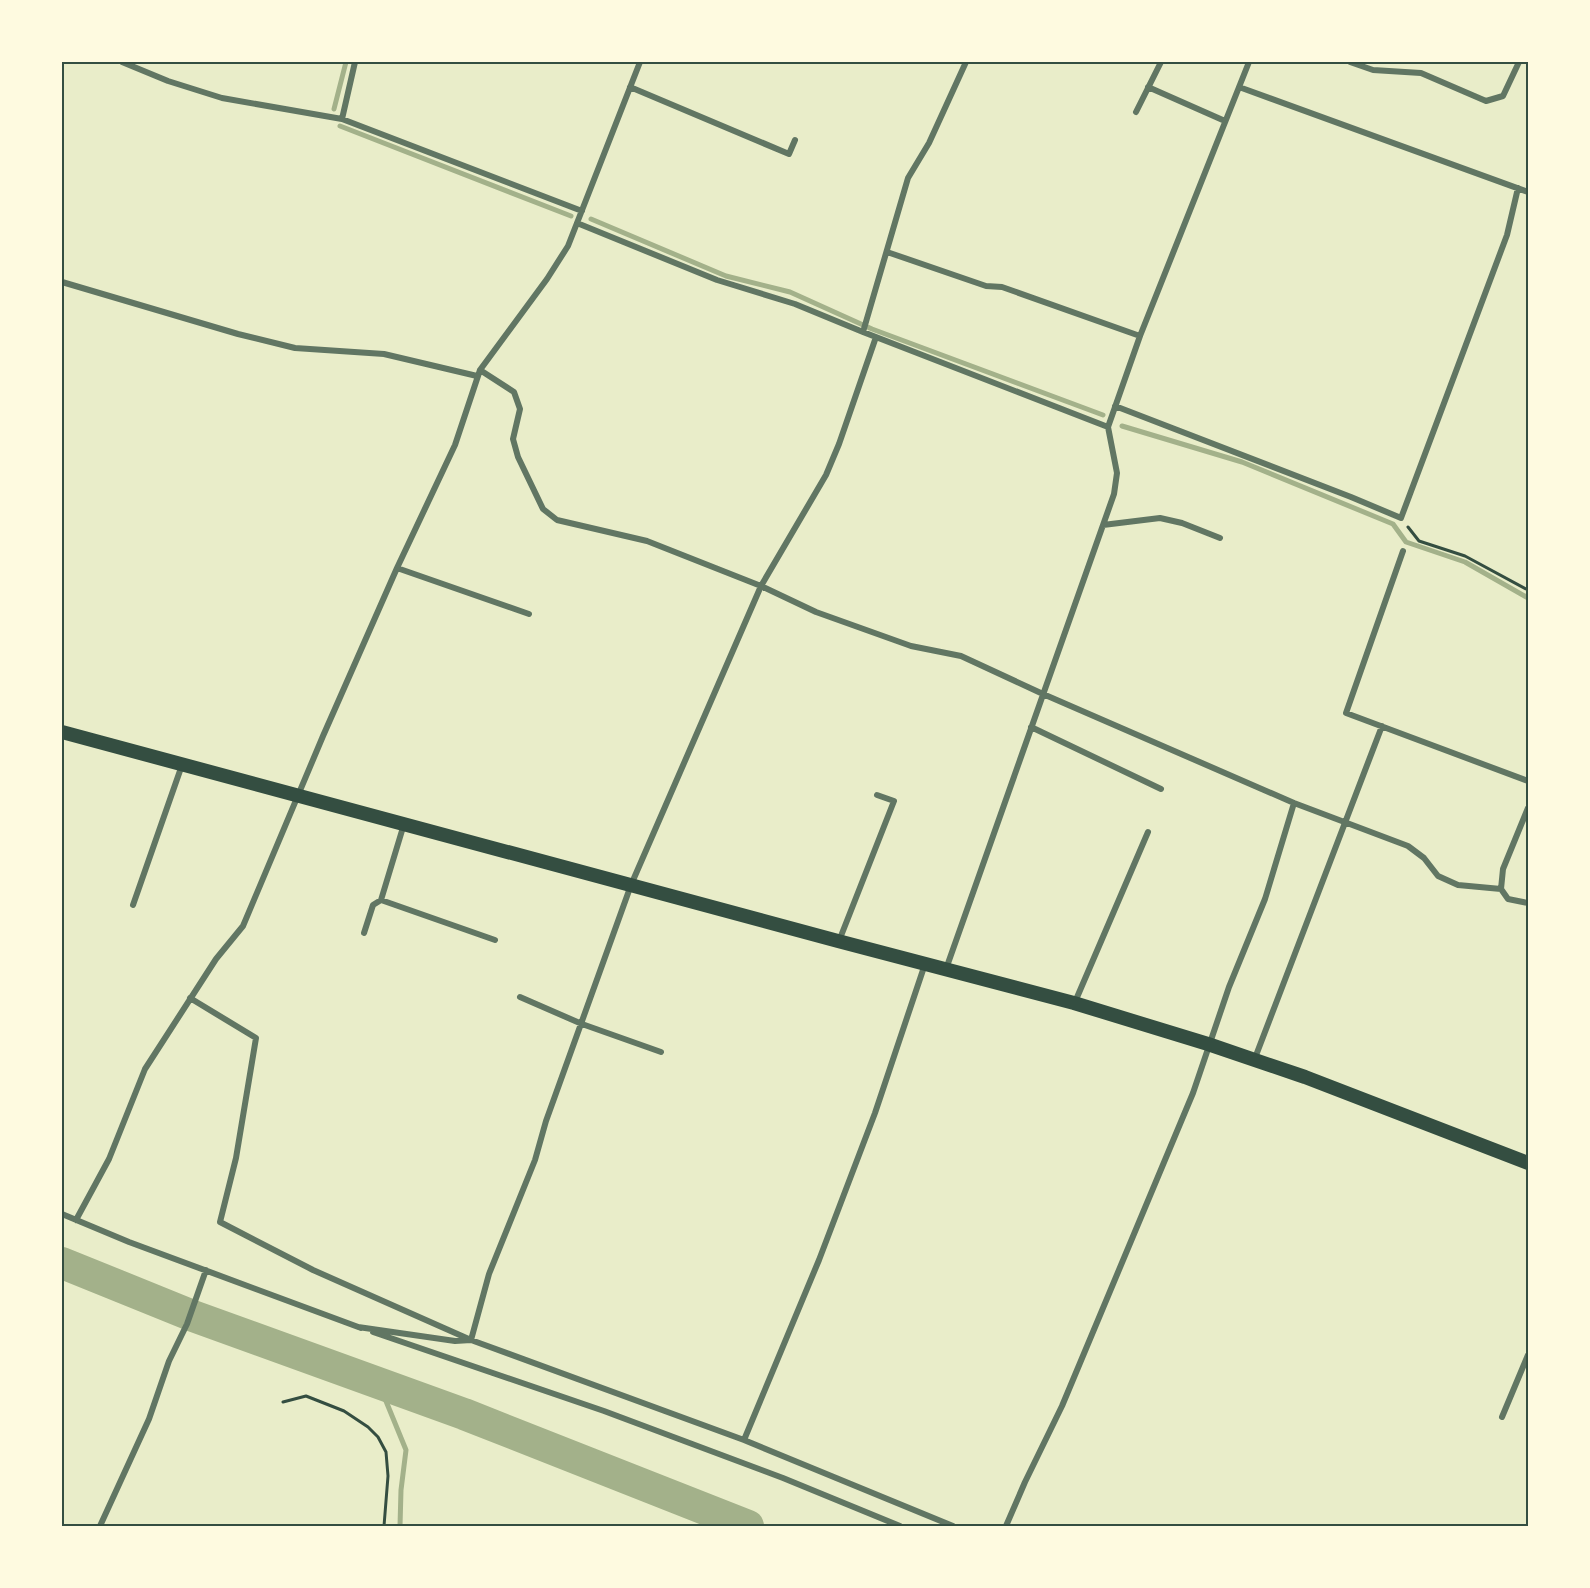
<svg xmlns="http://www.w3.org/2000/svg" width="1590" height="1588" font-family="'Roboto Serif',serif">
<style>
.lines{fill:none;stroke-linecap:round;stroke-linejoin:round}
.stream{stroke:#a3b18a;stroke-width:5}
.river{stroke:#a3b18a;stroke-width:32}
.path{stroke:#344e41;stroke-width:3}
.minor{stroke:#617663;stroke-width:6}
.primary{stroke:#344e41;stroke-width:14}
.neatline{fill:none;stroke:#344e41;stroke-width:2}
</style>
<rect width="100%" height="100%" fill="#e9edc9"/>
<g class="lines">
<path class="stream" d="M 334,109 L 346,62
M 340,126 L 571,216
M 591,219 L 726,276 L 790,292 L 872,329 L 1103,415
M 1122,426 L 1242,462 L 1393,524 L 1406,542 L 1465,562 L 1528,598
M 379,1384 L 406,1450 L 401,1490 L 400,1526"/>
<path class="river" d="M 62,1263 L 193,1316 L 464,1414 L 748,1526"/>
<path class="path" d="M 1408,527 L 1419,541 L 1465,556 L 1528,590
M 283,1402 L 306,1396 L 344,1411 L 368,1427 L 378,1437 L 386,1452 L 388,1476 L 384,1526"/>
<path class="minor" d="M 122,62 L 168,81 L 222,98 L 342,119 L 582,211
M 1350,62 L 1373,70 L 1421,73 L 1486,101 L 1503,96 L 1519,62
M 630,87 L 789,154 L 795,140
M 1148,87 L 1225,121
M 1239,87 L 1528,192
M 1136,112 L 1161,62
M 342,119 L 355,62
M 577,223 L 717,280 L 795,304 L 863,332 L 1108,427
M 887,252 L 986,286 L 1002,287 L 1140,336
M 62,282 L 238,334 L 295,348 L 384,354 L 477,376
M 863,332 L 908,178 L 929,143 L 966,62
M 480,370 L 514,392 L 520,409 L 513,439 L 518,457 L 543,509 L 557,520 L 647,541 L 761,586 L 816,612 L 911,646 L 961,656 L 1043,694 L 1294,803 L 1408,846 L 1424,858 L 1438,876 L 1458,885 L 1501,889
M 1115,406 L 1351,497 L 1401,518 L 1507,235 L 1518,188
M 1103,525 L 1160,518 L 1182,523 L 1220,538
M 1403,551 L 1346,713 L 1528,781
M 397,568 L 529,614
M 1031,727 L 1161,789
M 1528,808 L 1503,869 L 1501,889 L 1508,899 L 1528,903
M 381,900 L 495,940
M 133,905 L 182,765
M 364,933 L 373,905 L 381,900 L 404,824
M 839,941 L 894,801 L 877,795
M 946,969 L 1114,494 L 1117,473 L 1108,427 L 1140,336 L 1249,62
M 520,997 L 582,1024 L 661,1052
M 190,998 L 256,1038 L 236,1158 L 220,1222 L 313,1270 L 471,1340 L 744,1440 L 953,1526
M 1075,1002 L 1148,832
M 1255,1058 L 1382,726
M 62,1214 L 129,1242 L 361,1328
M 76,1220 L 109,1159 L 145,1069 L 216,959 L 243,926 L 323,736 L 397,568 L 455,445 L 480,370 L 547,279 L 568,246 L 640,62
M 358,1327 L 455,1341 L 471,1340 L 489,1274 L 535,1160 L 546,1121 L 631,885 L 761,586 L 826,475 L 839,444 L 876,337
M 373,1332 L 604,1411 L 783,1478 L 900,1526
M 1502,1417 L 1528,1355
M 744,1440 L 819,1260 L 875,1113 L 925,964
M 100,1526 L 149,1419 L 169,1361 L 187,1324 L 206,1270
M 1006,1526 L 1025,1482 L 1062,1406 L 1193,1093 L 1229,987 L 1265,899 L 1294,803"/>
<path class="primary" d="M 62,732 L 838,941 L 1074,1003 L 1208,1044 L 1305,1077 L 1528,1163"/>
</g>
<rect width="1590" height="1588" fill="none" stroke="#fefae0" stroke-width="126"/>
<rect x="63" y="63" width="1464" height="1462" class="neatline"/>
</svg>
